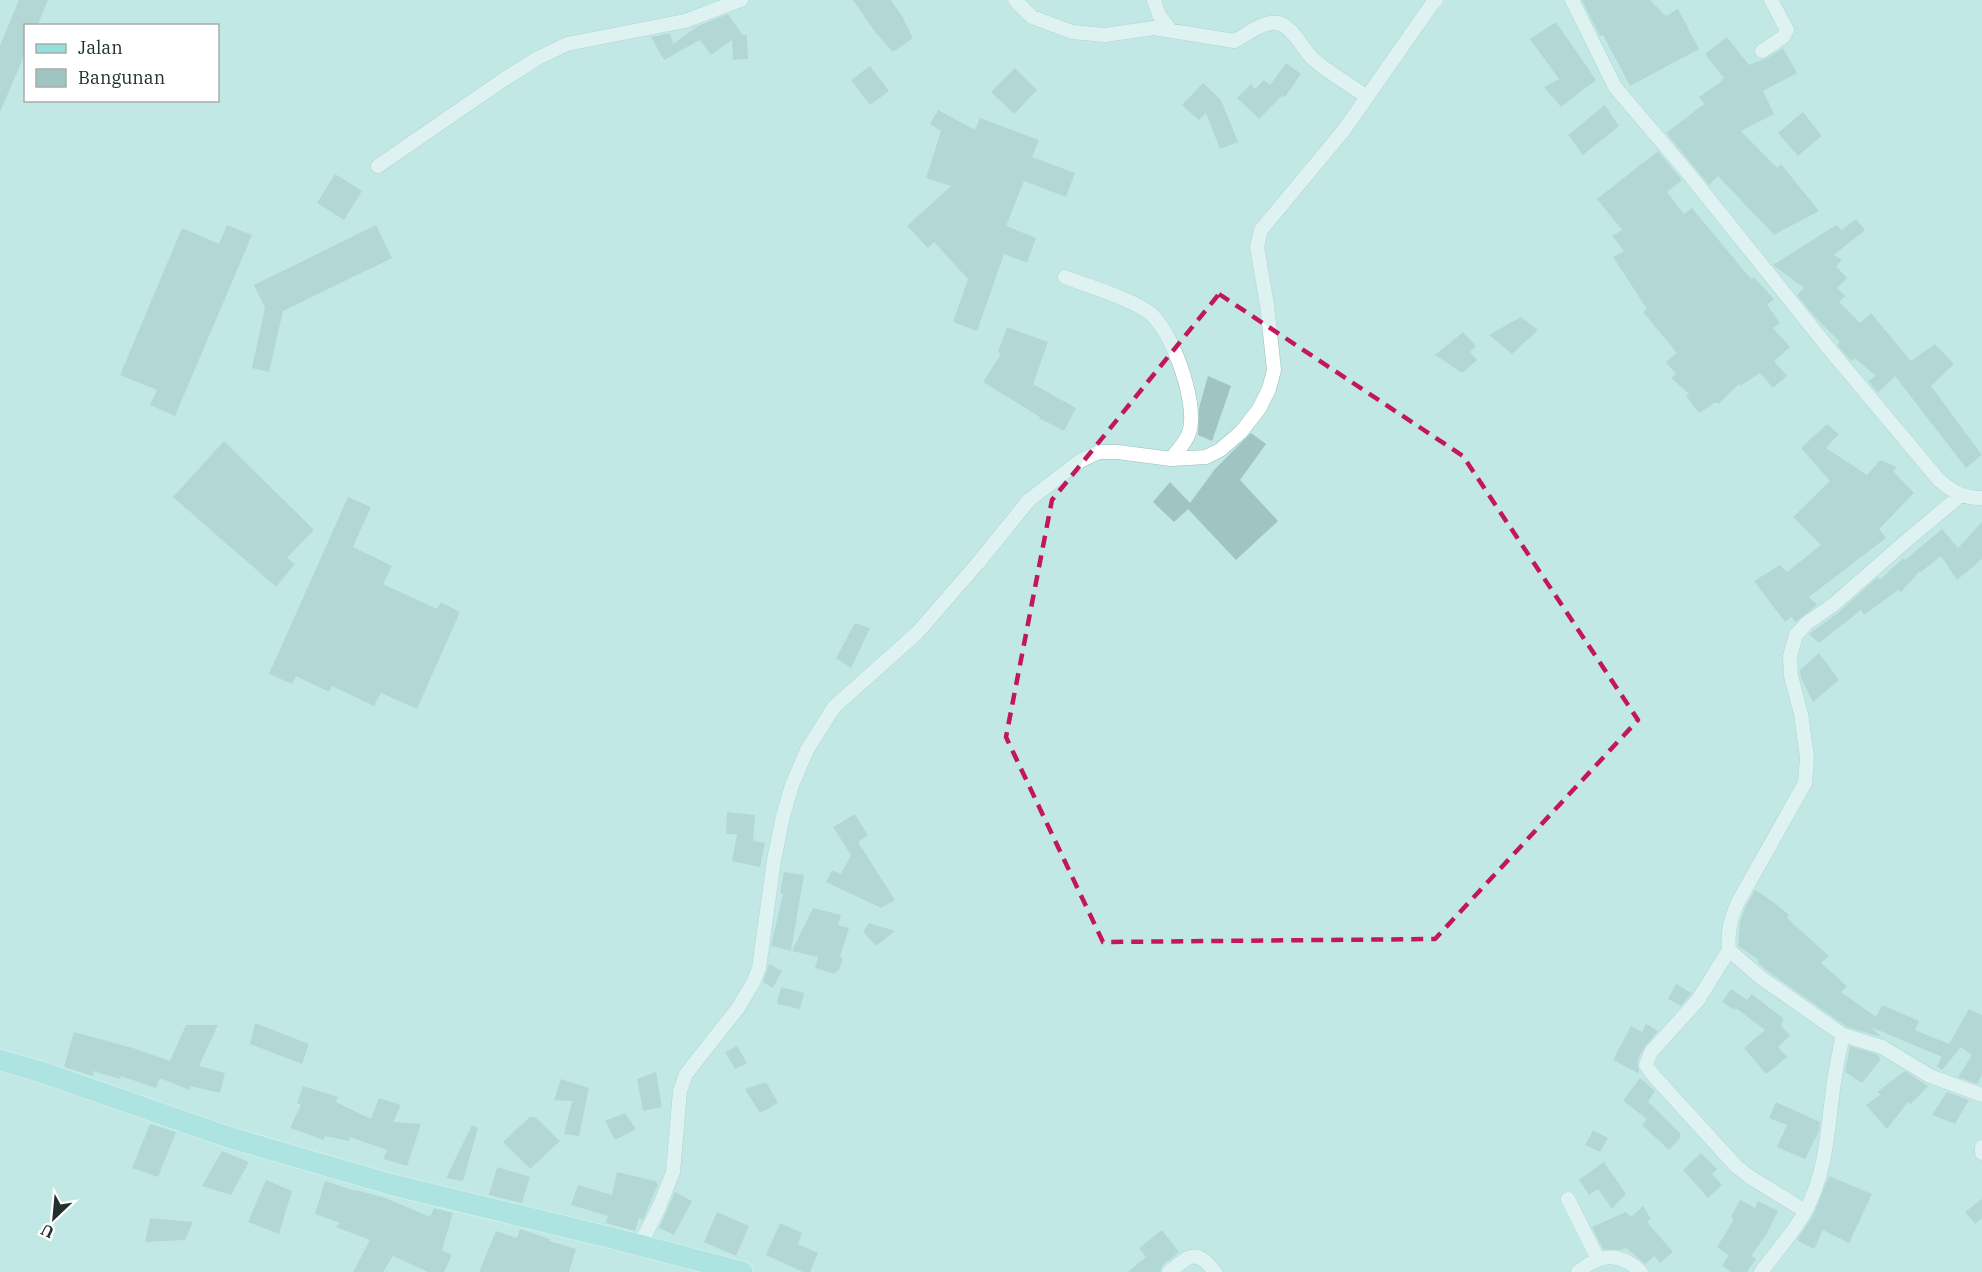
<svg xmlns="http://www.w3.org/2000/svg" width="1982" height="1272" font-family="'IBM Plex Serif',serif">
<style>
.building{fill:#9fc4c1}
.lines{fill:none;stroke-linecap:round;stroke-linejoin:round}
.street-casing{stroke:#9abebb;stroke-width:15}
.primary-casing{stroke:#fff;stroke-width:22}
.street{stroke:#fff;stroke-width:14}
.primary{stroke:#92dfdb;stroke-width:21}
.marked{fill:none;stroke:#c2185b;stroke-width:4.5;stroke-dasharray:12 8;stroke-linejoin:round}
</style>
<rect width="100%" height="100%" fill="#c2e8e5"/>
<path class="building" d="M 19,0 L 48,0 L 37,26 L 26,26 L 26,52 L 0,112 L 0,45 Z
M 853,0 L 891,0 L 902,16 L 913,38 L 893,52 L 875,32 Z
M 1582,0 L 1650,0 L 1666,16 L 1678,9 L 1699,49 L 1630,86 L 1603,35 L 1600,36 Z
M 728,14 L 743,35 L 747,35 L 748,59 L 733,60 L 732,40 L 711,55 L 700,40 L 664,60 L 651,37 L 670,33 L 673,44 L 698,26 Z
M 1556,22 L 1596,80 L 1561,107 L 1544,87 L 1559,79 L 1530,39 Z
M 1727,37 L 1749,65 L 1767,58 L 1783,48 L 1797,73 L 1763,91 L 1774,114 L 1741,131 L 1777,168 L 1781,164 L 1819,211 L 1774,235 L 1718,176 L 1709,185 L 1666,133 L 1704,104 L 1699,97 L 1722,81 L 1721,80 L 1724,78 L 1705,54 Z
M 1286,63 L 1301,74 L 1285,97 L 1283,95 L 1259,119 L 1237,98 L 1251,84 L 1255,89 L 1264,80 L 1270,85 Z
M 870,66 L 889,91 L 870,105 L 851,80 Z
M 1015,68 L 1037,90 L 1014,114 L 991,92 Z
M 1203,83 L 1221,100 L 1238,142 L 1220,149 L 1206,113 L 1199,120 L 1182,105 Z
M 1605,105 L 1619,126 L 1583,155 L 1568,135 Z
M 938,110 L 975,130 L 980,118 L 1039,140 L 1032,157 L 1075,173 L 1066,197 L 1024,181 L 1006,226 L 1036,238 L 1027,263 L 1004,254 L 977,331 L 953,322 L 968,279 L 934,242 L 928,248 L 907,226 L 951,186 L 926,178 L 941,131 L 930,124 Z
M 1803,112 L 1822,136 L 1798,156 L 1778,133 Z
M 1658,151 L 1682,180 L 1667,192 L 1684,214 L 1692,208 L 1751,279 L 1754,277 L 1774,299 L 1767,305 L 1780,323 L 1773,328 L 1790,347 L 1774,361 L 1787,376 L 1773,388 L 1760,373 L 1740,386 L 1739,384 L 1718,404 L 1716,402 L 1699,413 L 1686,396 L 1689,394 L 1671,378 L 1676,374 L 1666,362 L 1677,353 L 1643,312 L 1647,309 L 1613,257 L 1624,251 L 1612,236 L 1622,230 L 1597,199 Z
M 335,174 L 362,191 L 344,220 L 317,203 Z
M 1856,219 L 1865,230 L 1834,255 L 1842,260 L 1836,266 L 1847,278 L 1837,288 L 1845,296 L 1839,302 L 1860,323 L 1871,313 L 1911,361 L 1935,344 L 1954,364 L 1931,386 L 1982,455 L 1966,468 L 1895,376 L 1878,393 L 1868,381 L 1876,376 L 1855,358 L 1851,361 L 1837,345 L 1840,342 L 1815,317 L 1797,295 L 1804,288 L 1773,265 L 1836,225 L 1842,230 Z
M 227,225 L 252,235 L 175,416 L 150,405 L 157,390 L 120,375 L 182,228 L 219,244 Z
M 376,225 L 392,258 L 283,311 L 269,372 L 252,368 L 265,308 L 254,285 Z
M 1521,317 L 1538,330 L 1512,354 L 1489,335 Z
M 1007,327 L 1048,342 L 1033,384 L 1076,408 L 1064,431 L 1039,418 L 1040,417 L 983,382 L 1001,354 L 998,352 Z
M 1463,332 L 1476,346 L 1470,352 L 1477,360 L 1462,373 L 1435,355 Z
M 1208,376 L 1231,386 L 1212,441 L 1198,435 L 1199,408 Z
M 1827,424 L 1839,434 L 1826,448 L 1867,475 L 1880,460 L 1897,467 L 1893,471 L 1914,493 L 1879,529 L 1886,538 L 1809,597 L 1817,605 L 1796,622 L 1791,617 L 1785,622 L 1754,581 L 1780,565 L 1787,572 L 1821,545 L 1793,517 L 1830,481 L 1801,448 Z
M 1251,433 L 1266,444 L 1240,480 L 1278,521 L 1236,560 L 1188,509 L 1174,522 L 1153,502 L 1170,482 L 1190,503 L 1215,469 Z
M 224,441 L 314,530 L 287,558 L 295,564 L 276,587 L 173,497 Z
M 348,497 L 371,507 L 353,547 L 392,566 L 383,584 L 437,609 L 441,602 L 460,612 L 417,709 L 381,693 L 374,706 L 332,686 L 329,692 L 296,676 L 292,684 L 269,674 Z
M 1982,522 L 1982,559 L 1957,580 L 1941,556 L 1921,572 L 1920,571 L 1901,592 L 1898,590 L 1864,615 L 1861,610 L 1819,643 L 1809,634 L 1839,612 L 1878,577 L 1880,580 L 1903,558 L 1905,560 L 1942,529 L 1958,548 Z
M 855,623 L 870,628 L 851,668 L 836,658 Z
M 1819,653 L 1839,680 L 1813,702 L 1801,678 L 1800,670 Z
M 727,812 L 755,815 L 753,841 L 765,843 L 760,867 L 732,861 L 737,834 L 726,834 Z
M 855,814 L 868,835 L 858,842 L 895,900 L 881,908 L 826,882 L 832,870 L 841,874 L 851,855 L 833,827 Z
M 784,872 L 804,875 L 791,951 L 771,946 L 783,894 L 780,893 Z
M 1755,890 L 1772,901 L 1789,915 L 1787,918 L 1829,956 L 1821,963 L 1847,986 L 1841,992 L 1876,1017 L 1882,1005 L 1919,1021 L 1915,1030 L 1949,1044 L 1969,1009 L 1982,1015 L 1982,1075 L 1977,1084 L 1958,1077 L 1972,1055 L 1961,1047 L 1942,1070 L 1937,1066 L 1942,1057 L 1871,1027 L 1881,1037 L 1847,1027 L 1766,970 L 1757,962 L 1759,960 L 1738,946 L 1740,922 L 1746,906 Z
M 813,908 L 841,915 L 838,925 L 849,928 L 840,957 L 843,958 L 839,970 L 836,971 L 835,974 L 815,968 L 818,957 L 792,951 Z
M 869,923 L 895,931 L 876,946 L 863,932 Z
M 769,964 L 782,971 L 773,988 L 763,982 Z
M 1676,984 L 1692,993 L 1681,1006 L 1668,999 Z
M 781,987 L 804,993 L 800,1009 L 777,1004 Z
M 1731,989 L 1747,1000 L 1752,994 L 1784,1019 L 1781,1026 L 1790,1035 L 1778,1047 L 1787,1057 L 1766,1074 L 1744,1048 L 1765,1030 L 1736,1008 L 1734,1010 L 1722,1002 Z
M 255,1023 L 309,1044 L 302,1064 L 250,1044 Z
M 1646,1024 L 1658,1031 L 1643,1049 L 1637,1062 L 1639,1071 L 1638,1073 L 1613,1060 L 1631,1026 L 1642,1032 Z
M 186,1025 L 218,1025 L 199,1066 L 225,1073 L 220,1093 L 190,1086 L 189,1090 L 160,1078 L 156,1088 L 121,1076 L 120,1079 L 93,1071 L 93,1076 L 64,1067 L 74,1032 L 136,1049 L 170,1061 Z
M 737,1046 L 747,1063 L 735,1069 L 725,1052 Z
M 1850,1046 L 1876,1054 L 1881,1059 L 1862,1083 L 1845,1072 Z
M 1905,1071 L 1928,1086 L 1911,1104 L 1908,1102 L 1887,1129 L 1866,1105 L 1881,1094 L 1877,1092 Z
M 656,1072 L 662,1107 L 643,1111 L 637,1079 Z
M 1640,1078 L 1655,1091 L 1648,1102 L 1680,1133 L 1680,1138 L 1669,1150 L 1642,1125 L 1647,1119 L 1623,1101 Z
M 561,1079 L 589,1088 L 579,1136 L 564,1134 L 572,1101 L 554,1100 Z
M 766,1082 L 778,1103 L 760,1113 L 745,1089 Z
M 303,1086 L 338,1097 L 336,1102 L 371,1119 L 379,1098 L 401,1105 L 393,1122 L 421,1124 L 407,1166 L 383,1159 L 387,1150 L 350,1137 L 349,1141 L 325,1136 L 324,1140 L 290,1128 L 301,1105 L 297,1103 Z
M 1947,1092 L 1969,1100 L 1955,1124 L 1932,1115 Z
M 1776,1102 L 1820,1122 L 1819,1131 L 1805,1159 L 1777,1147 L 1787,1125 L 1769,1118 Z
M 625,1113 L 636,1129 L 615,1140 L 605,1121 Z
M 530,1117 L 535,1117 L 560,1141 L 530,1169 L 503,1142 Z
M 150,1124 L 176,1132 L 158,1177 L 132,1168 Z
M 472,1125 L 478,1128 L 463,1181 L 446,1178 Z
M 1593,1130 L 1608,1138 L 1600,1152 L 1585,1145 Z
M 222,1151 L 249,1162 L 231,1195 L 202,1186 Z
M 1701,1153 L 1717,1169 L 1712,1174 L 1722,1185 L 1708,1198 L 1683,1170 Z
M 1604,1162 L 1626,1194 L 1612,1209 L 1598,1189 L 1589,1195 L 1579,1180 Z
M 497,1167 L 530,1177 L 522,1203 L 489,1195 Z
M 617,1172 L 655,1181 L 658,1184 L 643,1220 L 639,1218 L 635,1231 L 606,1223 L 608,1216 L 571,1205 L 578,1185 L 612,1195 Z
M 1829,1176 L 1872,1194 L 1849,1243 L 1823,1230 L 1814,1249 L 1797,1240 L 1813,1216 Z
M 266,1180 L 292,1191 L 279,1234 L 248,1222 Z
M 325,1181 L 356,1191 L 356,1190 L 386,1198 L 430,1217 L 434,1208 L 453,1213 L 442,1250 L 452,1255 L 444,1272 L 428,1272 L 393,1256 L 383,1272 L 353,1272 L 370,1240 L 336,1227 L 340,1223 L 315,1214 Z
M 675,1192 L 692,1201 L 674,1235 L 659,1228 Z
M 1982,1199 L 1982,1218 L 1975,1224 L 1965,1212 Z
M 1740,1200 L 1755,1208 L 1758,1201 L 1778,1211 L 1766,1235 L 1751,1256 L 1756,1259 L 1747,1272 L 1731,1272 L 1722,1266 L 1729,1255 L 1717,1247 L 1734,1219 L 1731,1217 Z
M 1643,1206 L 1651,1219 L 1647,1222 L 1673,1252 L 1660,1263 L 1654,1256 L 1645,1264 L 1626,1248 L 1621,1250 L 1603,1249 L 1592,1227 L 1626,1212 L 1631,1217 Z
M 717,1212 L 749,1226 L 736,1256 L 704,1242 Z
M 150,1218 L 193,1222 L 185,1240 L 145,1242 Z
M 780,1223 L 802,1233 L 798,1244 L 818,1253 L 810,1272 L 803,1272 L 766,1255 Z
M 520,1229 L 550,1239 L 549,1241 L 576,1249 L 569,1272 L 479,1272 L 496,1231 L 517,1238 Z
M 1162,1230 L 1179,1252 L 1163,1265 L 1160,1272 L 1128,1272 L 1146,1257 L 1139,1248 Z"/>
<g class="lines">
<g class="street-casing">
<path id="street" d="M 1015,0 L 1032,17 L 1072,32 L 1105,35 L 1154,28 L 1234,41 C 1248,35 1261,21 1277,23 C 1291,24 1303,49 1313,59 C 1329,73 1349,84 1367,97
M 1154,0 L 1159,15 L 1171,31
M 1572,0 L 1615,87 L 1684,168 L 1826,345 L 1939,480 C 1953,492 1963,498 1982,498
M 1762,51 L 1783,37 L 1787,30 L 1771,0
M 378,166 L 503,80 L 538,58 L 567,44 L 685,21 L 741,0
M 1065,277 C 1090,287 1126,297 1147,311 C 1171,326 1197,401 1190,429 C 1188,440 1178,450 1171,459
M 1729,950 L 1698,1000 L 1651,1052 L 1646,1065 L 1653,1075 L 1736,1166 L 1750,1177 L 1805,1211
M 1843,1035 L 1882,1047 L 1930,1076 L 1982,1095
M 1982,1147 L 1982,1153
M 1568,1199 L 1598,1259
M 640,1245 L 659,1207 L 673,1172 L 680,1091 L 686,1074 L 738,1008 L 753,983 L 759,968 L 774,860 L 783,816 L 792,785 L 807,750 L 834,707 L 917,633 L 978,563 L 1029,500 L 1080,461 L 1099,452 L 1118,452 L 1171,459 L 1206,457 L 1220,450 L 1241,432 L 1259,409 L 1269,389 L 1274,370 L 1267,305 L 1257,247 L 1261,230 L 1344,130 L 1432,4 L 1436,0
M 1169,1272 C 1190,1255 1196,1248 1215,1272
M 1578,1272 C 1601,1253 1619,1252 1641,1272
M 1761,1272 C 1776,1252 1793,1233 1805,1212 C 1829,1167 1827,1124 1835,1076 C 1837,1062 1840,1049 1843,1035 L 1760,977 L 1729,950 C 1727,932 1731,918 1738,902 L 1805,783 L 1807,757 L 1801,714 L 1791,676 L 1790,656 L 1796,635 L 1807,623 L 1833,605 L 1906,541 L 1961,495"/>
</g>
<g class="primary-casing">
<path id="primary" d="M 0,1060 L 41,1072 L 228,1137 L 393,1185 L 612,1238 L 742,1272"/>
</g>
<use href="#street" class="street"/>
<use href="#primary" class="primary"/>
</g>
<path d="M0 0H1982V1272H0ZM 1219,294 L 1463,456 L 1638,720 L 1435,939 L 1103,942 L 1006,737 L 1052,500 Z" fill="#c2e8e5" fill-opacity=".55" fill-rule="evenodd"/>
<path class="marked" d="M 1219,294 L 1463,456 L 1638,720 L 1435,939 L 1103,942 L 1006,737 L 1052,500 Z"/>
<rect x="24" y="24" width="195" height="78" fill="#ffffff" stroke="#a6acac" stroke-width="1.5"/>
<rect x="36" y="44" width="30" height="9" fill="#92dfdb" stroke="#a6acac" stroke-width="1.5"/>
<text x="78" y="54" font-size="18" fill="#21302f">Jalan</text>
<rect x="36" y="69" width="30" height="18" fill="#9fc4c1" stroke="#a6acac" stroke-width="1.5"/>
<text x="78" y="84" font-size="18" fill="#21302f">Bangunan</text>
<g transform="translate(54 1218) rotate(206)" stroke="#ffffff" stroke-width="4.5" paint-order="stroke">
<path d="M0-4.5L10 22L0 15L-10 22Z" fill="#21302f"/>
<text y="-9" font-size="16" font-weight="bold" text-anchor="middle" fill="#21302f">U</text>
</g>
</svg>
